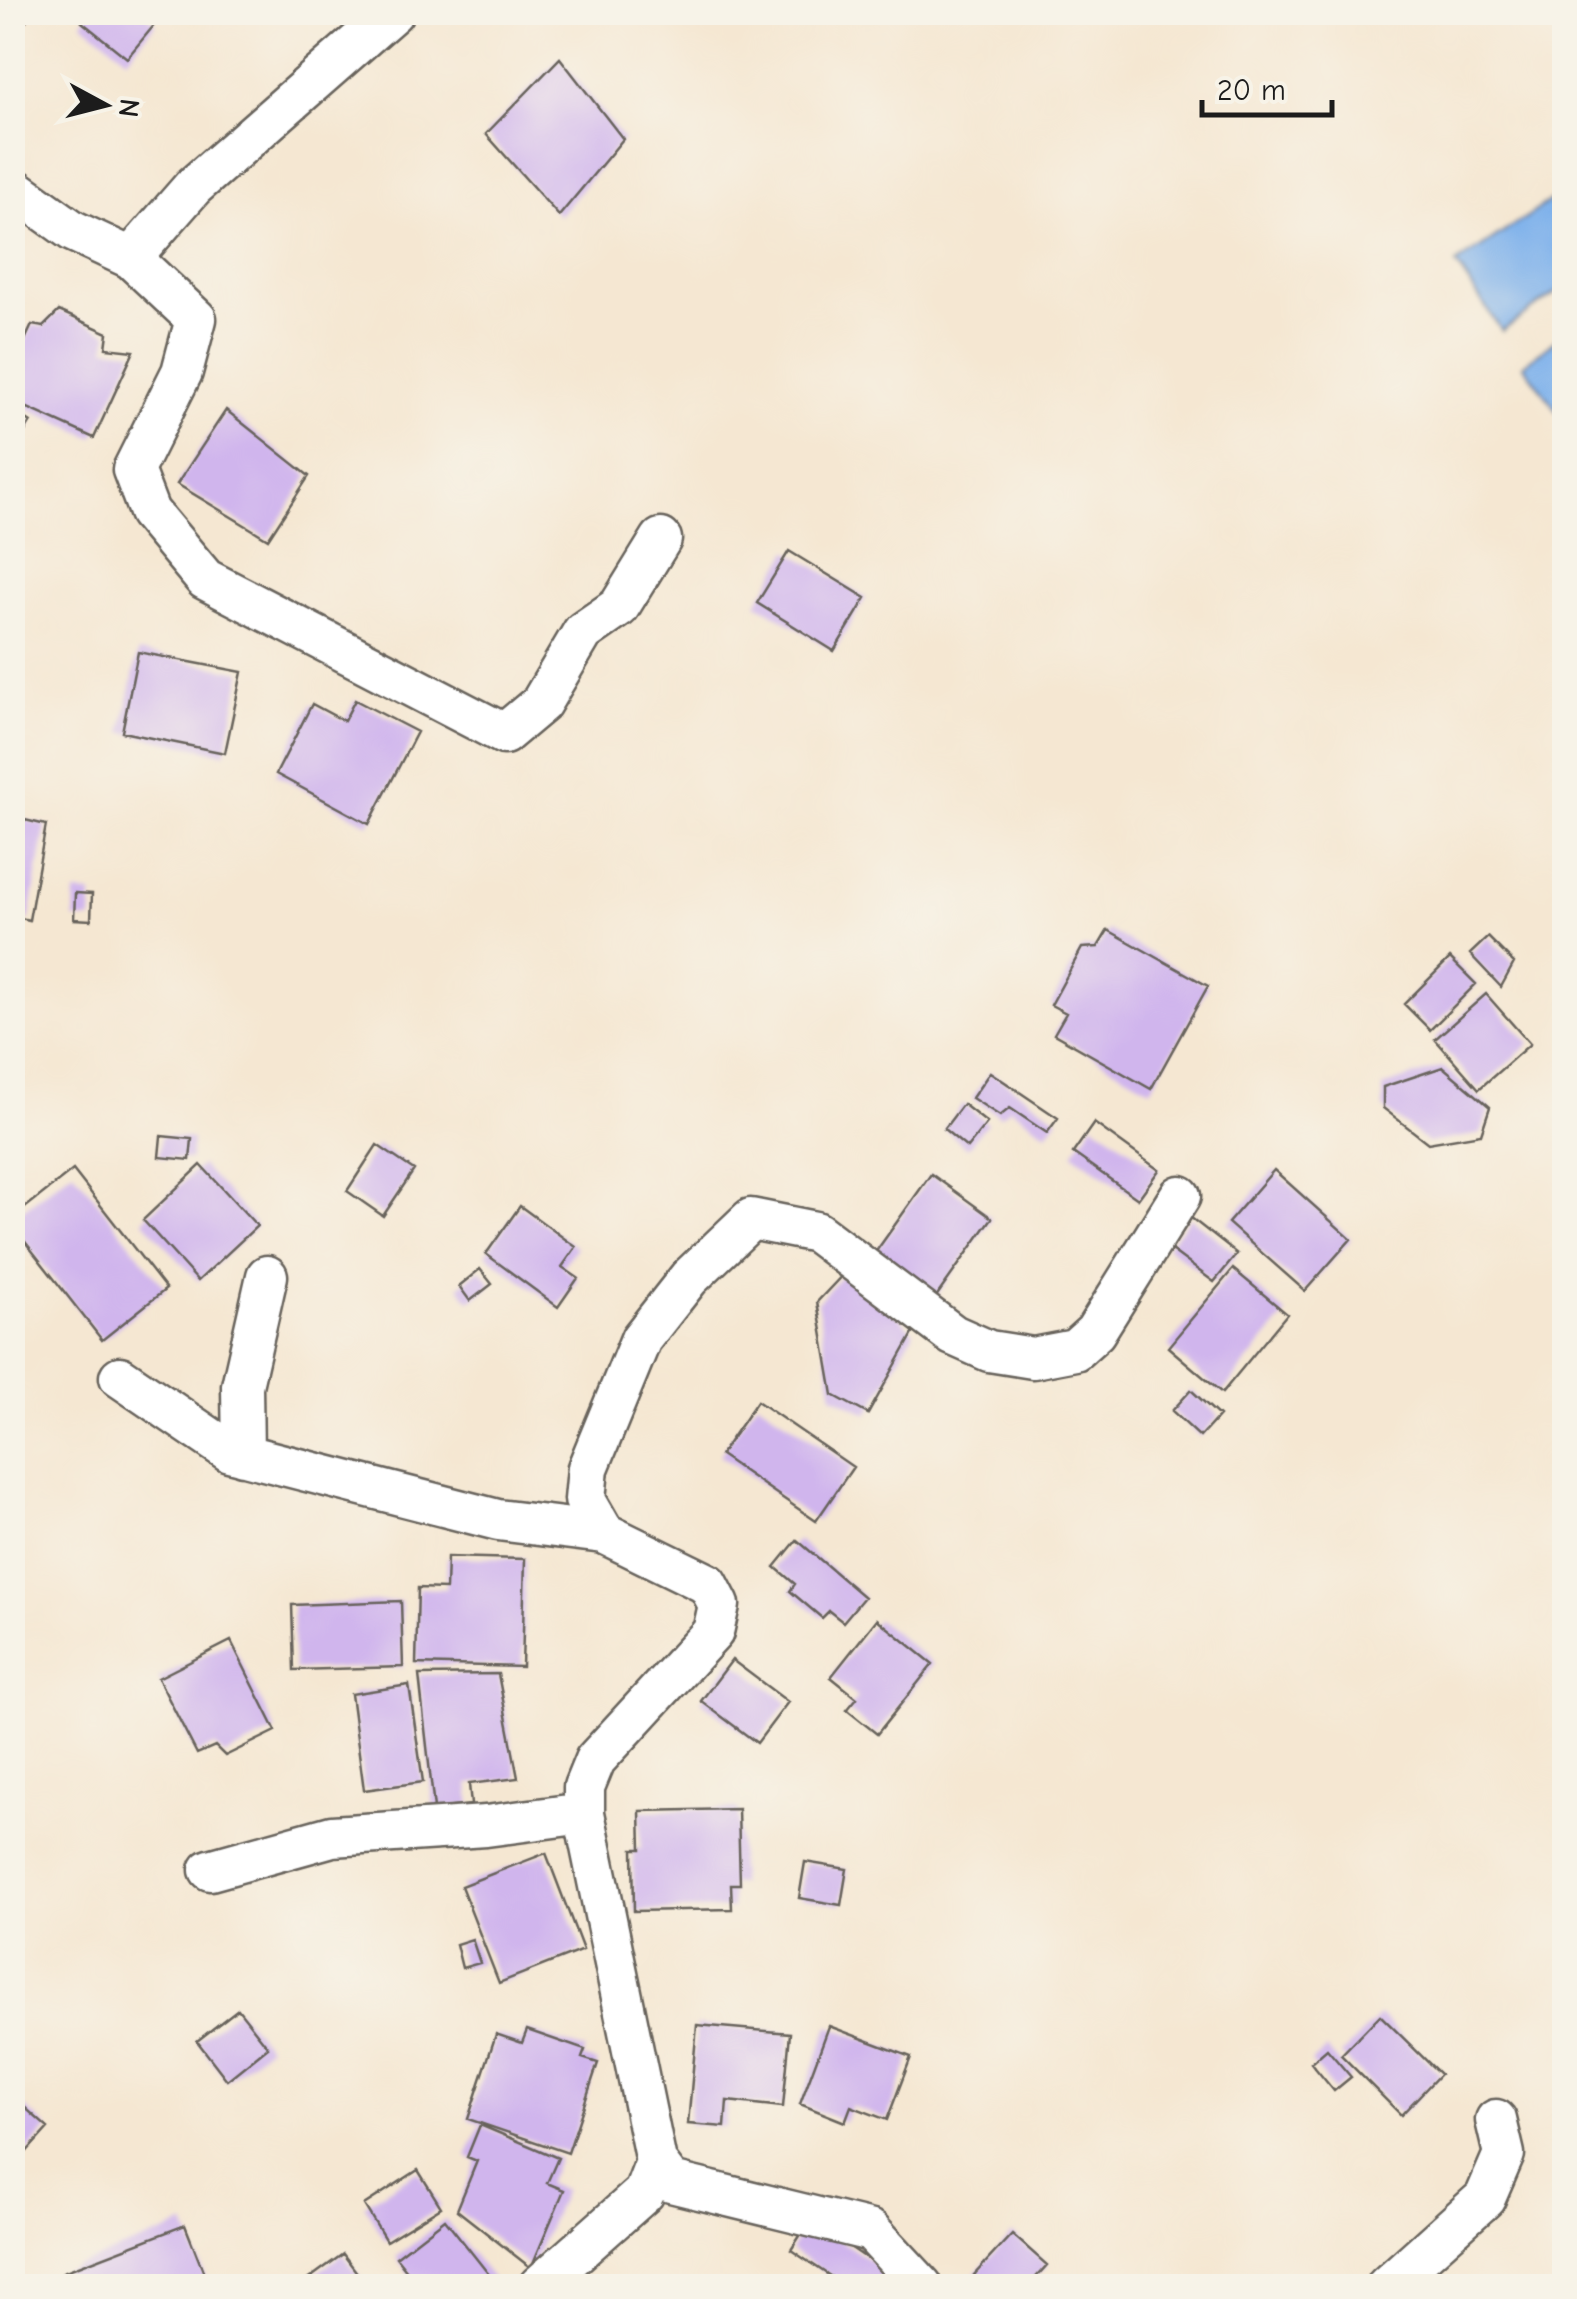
<svg xmlns="http://www.w3.org/2000/svg" width="1577" height="2299" font-family="'Comic Neue',sans-serif">
<style>
.water{fill:#7eb1eb;stroke:#4d6684;stroke-width:2.5}
.building{fill:#d0b5ed}
.lines{fill:none;stroke-linecap:round;stroke-linejoin:round}
.street-casing{stroke:#68635c;stroke-width:45}
.street{stroke:#fff;stroke-width:40}
</style>
<rect width="100%" height="100%" fill="#f7f3e8"/>
<filter id="ink" filterUnits="userSpaceOnUse"><feTurbulence type="fractalNoise" baseFrequency=".01" numOctaves="2"/><feDisplacementMap in="SourceGraphic" scale="20" xChannelSelector="R" yChannelSelector="G"/><feConvolveMatrix kernelMatrix="1 2 1 2 8 2 1 2 1" color-interpolation-filters="sRGB"/></filter>
<filter id="wash" filterUnits="userSpaceOnUse"><feTurbulence type="fractalNoise" baseFrequency=".0048" numOctaves="4" result="noise"/><feDisplacementMap in="SourceGraphic" scale="40" xChannelSelector="R" yChannelSelector="G"/><feGaussianBlur stdDeviation="2.25" result="paint"/><feColorMatrix in="noise" values="0 0 0 0 0 0 0 0 0 0 0 0 0 0 0 0 0 1.4 0 .05"/><feComposite in="paint" operator="in"/></filter>
<g filter="url(#wash)">
<rect width="100%" height="100%" fill="#f5e7d2"/>
<path class="water" d="M 1564,192 L 1564,287 L 1502,331 L 1456,264 Z
M 1564,333 L 1564,420 L 1523,365 Z"/>
<g id="blocks">
<path class="building" d="M 12,12 L 35,12 L 12,34 Z
M 90,12 L 143,12 L 156,23 L 127,58 L 82,22 Z
M 560,58 L 623,139 L 559,216 L 486,134 Z
M 59,311 L 108,333 L 106,348 L 134,351 L 94,438 L 12,401 L 12,368 L 32,325 L 43,327 Z
M 12,410 L 31,422 L 19,441 L 12,437 Z
M 226,410 L 309,476 L 268,539 L 177,484 Z
M 789,551 L 866,598 L 834,651 L 757,603 Z
M 138,652 L 242,672 L 225,753 L 122,732 Z
M 355,700 L 417,732 L 369,824 L 276,774 L 312,704 L 344,721 Z
M 12,817 L 46,825 L 29,920 L 12,916 Z
M 75,893 L 92,894 L 91,920 L 74,919 Z
M 1108,930 L 1208,986 L 1151,1089 L 1054,1034 L 1066,1013 L 1051,1005 L 1082,948 L 1098,947 Z
M 1488,937 L 1514,963 L 1501,987 L 1470,954 Z
M 1450,958 L 1476,984 L 1430,1030 L 1404,1004 Z
M 1486,994 L 1530,1044 L 1479,1089 L 1435,1039 Z
M 1443,1067 L 1490,1107 L 1481,1134 L 1428,1143 L 1383,1108 L 1383,1087 Z
M 990,1072 L 1058,1118 L 1047,1133 L 1010,1108 L 1000,1116 L 972,1098 Z
M 963,1104 L 987,1123 L 967,1148 L 944,1129 Z
M 1094,1123 L 1159,1170 L 1138,1199 L 1073,1153 Z
M 161,1136 L 192,1139 L 190,1160 L 159,1157 Z
M 377,1145 L 414,1170 L 383,1216 L 347,1191 Z
M 201,1165 L 257,1226 L 198,1281 L 143,1220 Z
M 73,1170 L 166,1289 L 102,1340 L 12,1225 L 12,1218 Z
M 1274,1170 L 1351,1239 L 1305,1291 L 1228,1223 Z
M 931,1174 L 992,1218 L 933,1301 L 872,1257 Z
M 520,1206 L 576,1247 L 562,1267 L 578,1278 L 558,1307 L 486,1254 Z
M 1190,1217 L 1237,1254 L 1214,1282 L 1167,1247 Z
M 849,1268 L 914,1332 L 868,1414 L 833,1395 L 817,1302 Z
M 480,1269 L 492,1284 L 470,1301 L 459,1286 Z
M 1233,1269 L 1287,1314 L 1222,1393 L 1168,1347 Z
M 1191,1390 L 1219,1416 L 1200,1437 L 1172,1411 Z
M 757,1401 L 853,1467 L 816,1521 L 720,1455 Z
M 797,1540 L 864,1597 L 843,1622 L 829,1611 L 822,1618 L 790,1591 L 795,1584 L 775,1567 Z
M 447,1557 L 525,1559 L 522,1667 L 416,1664 L 418,1588 L 446,1589 Z
M 401,1601 L 403,1667 L 294,1670 L 292,1605 Z
M 877,1619 L 933,1664 L 877,1734 L 847,1710 L 857,1698 L 831,1677 Z
M 231,1641 L 276,1731 L 225,1756 L 215,1746 L 197,1754 L 158,1678 Z
M 732,1660 L 788,1702 L 757,1743 L 701,1701 Z
M 498,1674 L 518,1778 L 469,1784 L 471,1805 L 434,1809 L 419,1675 Z
M 409,1685 L 423,1782 L 364,1790 L 351,1694 Z
M 738,1809 L 740,1884 L 731,1884 L 732,1909 L 634,1911 L 633,1849 L 641,1849 L 640,1811 Z
M 546,1853 L 583,1950 L 499,1983 L 461,1886 Z
M 805,1862 L 847,1869 L 841,1905 L 799,1898 Z
M 472,1939 L 480,1963 L 462,1968 L 456,1944 Z
M 238,2009 L 268,2047 L 227,2080 L 197,2041 Z
M 1380,2015 L 1440,2074 L 1401,2115 L 1341,2055 Z
M 697,2025 L 790,2033 L 783,2107 L 727,2101 L 725,2127 L 688,2124 Z
M 829,2026 L 911,2057 L 887,2120 L 851,2106 L 845,2122 L 800,2104 Z
M 527,2030 L 585,2050 L 582,2058 L 598,2063 L 568,2153 L 468,2119 L 496,2034 L 522,2043 Z
M 1327,2049 L 1351,2077 L 1334,2091 L 1311,2063 Z
M 12,2096 L 48,2128 L 21,2158 L 12,2151 Z
M 480,2125 L 558,2158 L 547,2183 L 564,2190 L 531,2268 L 457,2210 L 477,2161 L 467,2157 Z
M 418,2170 L 441,2207 L 386,2241 L 364,2205 Z
M 445,2219 L 498,2286 L 419,2286 L 396,2257 Z
M 810,2220 L 903,2283 L 901,2286 L 845,2286 L 791,2250 Z
M 185,2225 L 209,2286 L 69,2286 L 63,2272 Z
M 1012,2234 L 1047,2265 L 1028,2286 L 986,2286 L 974,2275 Z
M 343,2254 L 367,2286 L 299,2286 Z"/>
</g>
</g>
<g filter="url(#ink)">
<use href="#blocks" fill-opacity="0" stroke="#68635c" stroke-width="2.5"/>
<g class="lines">
<g class="street-casing">
<path id="street" d="M 12,187 L 73,231 L 131,258 L 193,187 L 393,12
M 131,258 L 196,319 L 182,372 L 133,470 L 149,512 L 205,579 L 504,734 L 541,703 L 583,632 L 619,607 L 661,539
M 120,1377 L 229,1451 L 498,1520 L 604,1533
M 243,1455 L 242,1386 L 267,1276
M 210,1870 L 332,1836 L 486,1826 L 584,1813
M 539,2286 L 644,2193 L 656,2162
M 922,2286 L 871,2231 L 671,2182 L 656,2162 L 584,1813 L 584,1787 L 595,1760 L 713,1632 L 719,1605 L 708,1584 L 604,1533 L 585,1500 L 588,1468 L 641,1339 L 689,1278 L 751,1219 L 816,1232 L 953,1335 L 989,1351 L 1033,1358 L 1075,1350 L 1095,1332 L 1180,1196
M 1387,2286 L 1485,2198 L 1504,2154 L 1496,2120"/>
</g>
<use href="#street" class="street"/>
</g>
</g>
<rect width="1577" height="2299" fill="none" stroke="#f7f3e8" stroke-width="50"/>
<g transform="translate(105 105) rotate(97)" stroke="#f7f3e8" stroke-width="8" paint-order="stroke">
<path d="M0-8L18 38L0 25L-18 38Z" fill="#1c1c1c"/>
<text y="-15" font-size="28" font-weight="bold" text-anchor="middle" fill="#1c1c1c">N</text>
</g>
<path d="M1202 100v15h130v-15" fill="none" stroke="#1c1c1c" stroke-width="5"/>
<text x="1217" y="100" font-size="30" fill="#1c1c1c" stroke="#f7f3e8" stroke-width="8" paint-order="stroke">20 m</text>
</svg>
